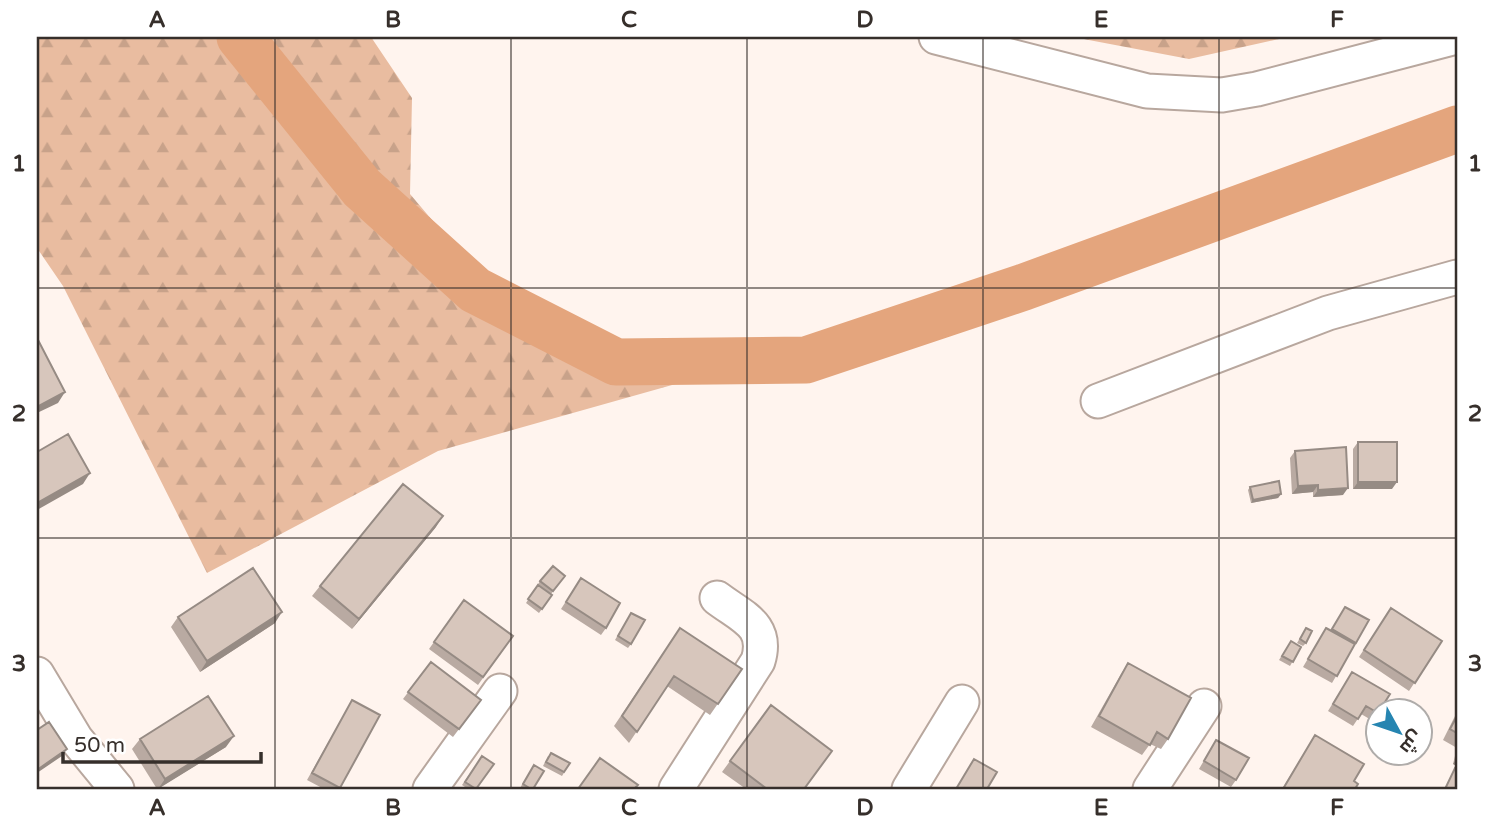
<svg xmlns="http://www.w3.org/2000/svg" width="1494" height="826" font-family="'Varela Round',Cairo,sans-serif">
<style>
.forest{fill:url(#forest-firs)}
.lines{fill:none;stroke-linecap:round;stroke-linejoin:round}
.river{stroke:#e4a57d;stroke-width:47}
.minor-casing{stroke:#b8a79e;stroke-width:37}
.minor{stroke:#fff;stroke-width:33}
.wall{fill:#b9aaa2}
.shaded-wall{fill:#968b84}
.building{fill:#d7c6bc;stroke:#968b84;stroke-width:2}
.grid{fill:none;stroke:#362f2b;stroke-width:2;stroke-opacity:0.55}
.neatline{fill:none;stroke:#362f2b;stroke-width:2.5}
.grid-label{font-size:23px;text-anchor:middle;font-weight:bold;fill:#362f2b}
</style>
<defs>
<pattern id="forest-firs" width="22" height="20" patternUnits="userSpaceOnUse" patternTransform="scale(1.75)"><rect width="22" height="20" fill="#e9bca0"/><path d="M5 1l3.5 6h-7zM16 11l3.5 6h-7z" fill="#c8a28a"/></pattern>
</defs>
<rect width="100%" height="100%" fill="#fff4ee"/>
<path class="forest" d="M 37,37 L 371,37 L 412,98 L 410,194 L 471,266 L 549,316 L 704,376 L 438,451 L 207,573 L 63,286 L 37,248 Z
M 1073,37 L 1288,37 L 1189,59 Z"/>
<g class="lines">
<path class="river" d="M 240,37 L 362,188 L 475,290 L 616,362 L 806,360 L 1024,287 L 1457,129"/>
<g class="minor-casing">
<path id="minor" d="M 936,37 L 1147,91 L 1222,95 L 1257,89 L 1456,37
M 1098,401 L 1328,313 L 1457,277
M 37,674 L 76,739 L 117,789
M 430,789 L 500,691
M 676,789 L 758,661 C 769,625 742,617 717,598
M 909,789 L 962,702
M 1150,789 L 1204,706"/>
</g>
<use href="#minor" class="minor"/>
</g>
<path class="wall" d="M 1358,442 L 1392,489 L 1353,489 L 1353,449 Z
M 1295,451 L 1343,495 L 1313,497 L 1313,492 L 1292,494 L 1290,458 Z
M 1250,487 L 1281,494 L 1278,498 L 1251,503 L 1248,490 Z
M 436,527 L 352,629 L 312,596 L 320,586 Z
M 565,576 L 551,594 L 552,595 L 539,613 L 526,603 L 540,581 Z
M 581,578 L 606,628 L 601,635 L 561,609 Z
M 464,600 L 513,636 L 478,685 L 429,649 Z
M 1345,607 L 1369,620 L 1332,683 L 1303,667 L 1326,628 L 1331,631 Z
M 1391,608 L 1442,641 L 1409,691 L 1359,657 Z
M 629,616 L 631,644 L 628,648 L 615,640 Z
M 178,617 L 275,623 L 200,672 L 171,627 Z
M 680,628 L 742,669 L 710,715 L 667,686 L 629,743 L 614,726 Z
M 1306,628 L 1306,643 L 1303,646 L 1297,643 Z
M 1291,641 L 1301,647 L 1290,666 L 1279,660 Z
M 431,662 L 481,700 L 453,737 L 403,699 Z
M 1128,663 L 1168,739 L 1161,749 L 1150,744 L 1142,755 L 1091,727 L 1121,674 Z
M 1352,672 L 1378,713 L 1373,721 L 1361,714 L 1353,726 L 1328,711 Z
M 352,700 L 380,715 L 339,789 L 324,789 L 307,780 Z
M 771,705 L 804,789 L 746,789 L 722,772 Z
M 1457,712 L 1457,766 L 1453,764 L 1457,748 L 1443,740 Z
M 1315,735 L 1354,781 L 1355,789 L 1282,789 Z
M 140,739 L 226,747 L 157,789 L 132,749 Z
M 1216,740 L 1236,780 L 1231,787 L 1199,769 Z
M 482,756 L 476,789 L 468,789 L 462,785 Z
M 548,756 L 570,763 L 562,776 L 543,766 Z
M 534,765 L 533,789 L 522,789 L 520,788 Z"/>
<path class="shaded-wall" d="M 65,392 L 58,403 L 37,413 L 37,407 Z
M 90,473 L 83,484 L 37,510 L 37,503 Z
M 1358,482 L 1397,482 L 1392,489 L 1353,489 Z
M 1318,485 L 1313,492 L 1292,494 L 1298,486 Z
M 1348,488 L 1343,495 L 1313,497 L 1318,490 Z
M 1281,494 L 1278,498 L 1251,503 L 1253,500 Z
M 443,516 L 436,527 L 352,629 L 359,619 Z
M 282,612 L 275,623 L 200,672 L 207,661 Z
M 234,736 L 226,747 L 158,789 L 165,779 Z
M 67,749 L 62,756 L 37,773 L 37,770 Z
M 1457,758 L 1457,766 L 1453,764 Z"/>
<path class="building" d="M 37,338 L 65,392 L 37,407 Z
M 68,434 L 90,473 L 37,503 L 37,452 Z
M 1358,442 L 1397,442 L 1397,482 L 1358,482 Z
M 1346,447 L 1348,488 L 1318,490 L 1318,485 L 1298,486 L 1295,451 Z
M 1279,481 L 1281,494 L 1253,500 L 1250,487 Z
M 403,484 L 443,516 L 359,619 L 320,586 Z
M 553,566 L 565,576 L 553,591 L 540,581 Z
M 253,568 L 282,612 L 207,661 L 178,617 Z
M 581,578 L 620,603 L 606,628 L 566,602 Z
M 538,585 L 552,595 L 542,609 L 528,599 Z
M 464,600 L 513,636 L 483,677 L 434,642 Z
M 1345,607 L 1369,620 L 1356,643 L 1332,629 Z
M 1391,608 L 1442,641 L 1415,683 L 1364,650 Z
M 631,613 L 645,620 L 631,644 L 618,636 Z
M 680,628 L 742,669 L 718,704 L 674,676 L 637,732 L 622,716 Z
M 1306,628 L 1312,631 L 1306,643 L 1300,639 Z
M 1326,628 L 1355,644 L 1337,676 L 1308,659 Z
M 1291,641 L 1301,647 L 1293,662 L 1282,656 Z
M 431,662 L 481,700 L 459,729 L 408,692 Z
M 1128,663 L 1191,698 L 1168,739 L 1157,732 L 1150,745 L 1099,716 Z
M 1352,672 L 1390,694 L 1380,710 L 1378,710 L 1378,713 L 1366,706 L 1358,719 L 1333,704 Z
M 208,696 L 234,736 L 165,779 L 140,739 Z
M 352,700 L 380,715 L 340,788 L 312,773 Z
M 771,705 L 832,751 L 804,789 L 767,789 L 730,761 Z
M 1457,716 L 1457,733 L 1450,729 Z
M 49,722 L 67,749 L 37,770 L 37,730 Z
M 1315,735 L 1364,764 L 1354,781 L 1358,784 L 1355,789 L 1283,789 Z
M 1216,740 L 1249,758 L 1236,780 L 1204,761 Z
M 551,753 L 570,763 L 564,772 L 546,762 Z
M 482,756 L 494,764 L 476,789 L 465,782 Z
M 600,758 L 638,785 L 634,789 L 578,789 Z
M 974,759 L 997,772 L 987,789 L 956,789 Z
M 534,765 L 544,771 L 533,789 L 531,789 L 523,784 Z
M 1455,768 L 1457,769 L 1457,789 L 1445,789 Z"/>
<path class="grid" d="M 275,37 L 275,789M 511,37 L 511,789M 747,37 L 747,789M 983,37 L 983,789M 1219,37 L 1219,789M 37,288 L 1457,288M 37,538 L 1457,538"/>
<rect width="1494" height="826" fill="none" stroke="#ffffff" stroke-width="77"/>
<g transform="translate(1399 732) rotate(130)"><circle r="33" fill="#ffffff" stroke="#afacaa" stroke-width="2"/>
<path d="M0-5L12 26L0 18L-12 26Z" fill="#2685b1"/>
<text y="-10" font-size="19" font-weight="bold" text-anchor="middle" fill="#362f2b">ش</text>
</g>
<path d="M63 752v10h198v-10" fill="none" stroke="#362f2b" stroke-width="3.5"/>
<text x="74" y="752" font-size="21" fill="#362f2b" stroke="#ffffff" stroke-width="5" paint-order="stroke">50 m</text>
<rect x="38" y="38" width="1418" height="750" class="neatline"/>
<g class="grid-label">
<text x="157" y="27">A</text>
<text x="393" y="27">B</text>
<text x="629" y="27">C</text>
<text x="865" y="27">D</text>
<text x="1101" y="27">E</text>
<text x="1337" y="27">F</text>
<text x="19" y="171">1</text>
<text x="1475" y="171">1</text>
<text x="19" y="421">2</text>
<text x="1475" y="421">2</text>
<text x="19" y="671">3</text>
<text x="1475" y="671">3</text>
<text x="157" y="815">A</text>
<text x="393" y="815">B</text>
<text x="629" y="815">C</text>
<text x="865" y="815">D</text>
<text x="1101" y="815">E</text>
<text x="1337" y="815">F</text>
</g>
</svg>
